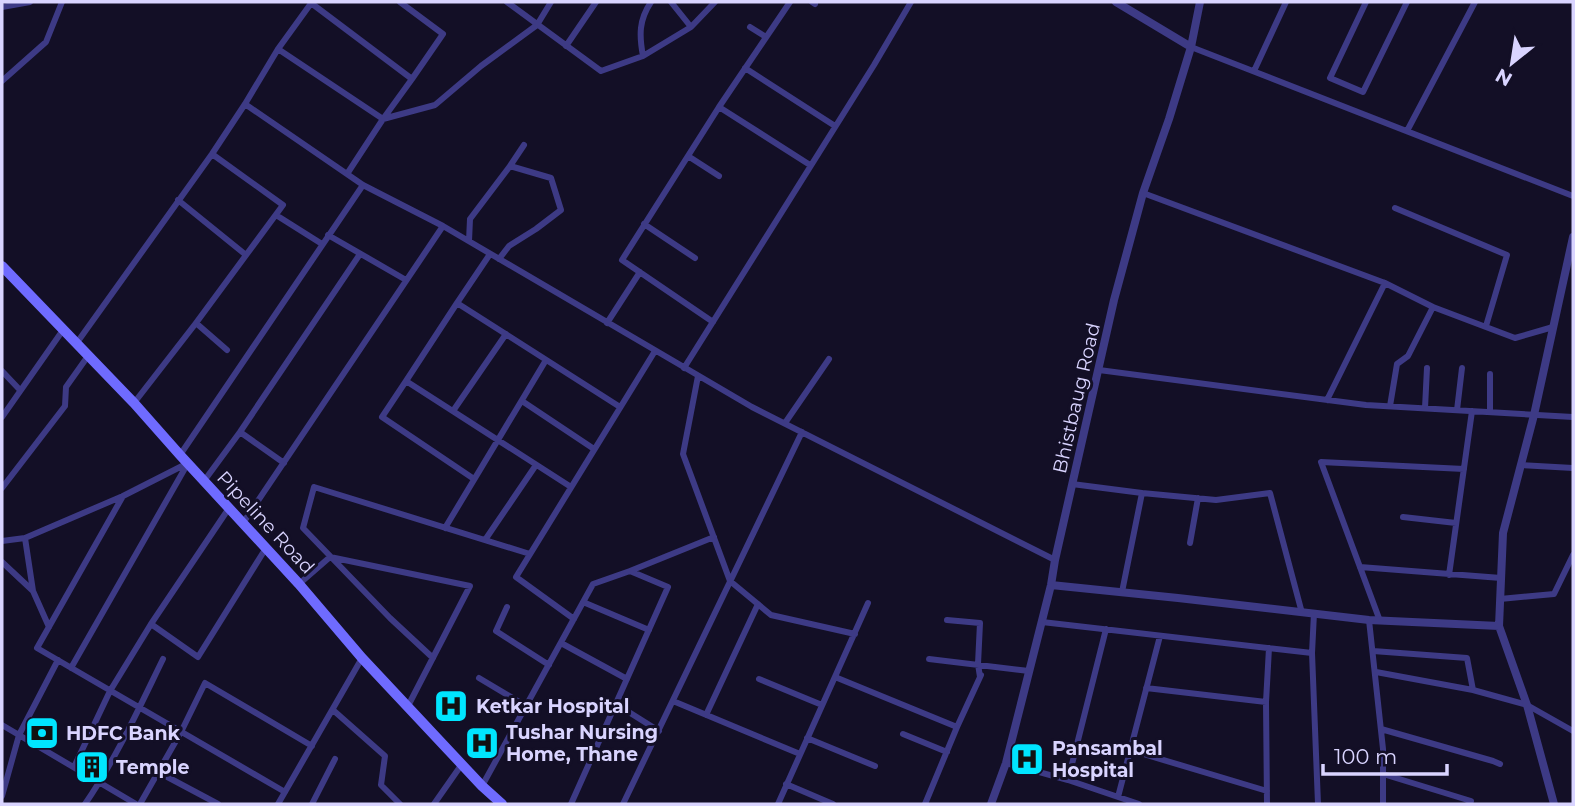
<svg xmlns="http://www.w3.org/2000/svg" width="1575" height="806" font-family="Montserrat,sans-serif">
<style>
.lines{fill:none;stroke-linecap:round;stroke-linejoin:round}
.minor{stroke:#3d3a85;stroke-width:6}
.tertiary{stroke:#3d3a85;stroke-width:8}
.secondary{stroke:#6f6bff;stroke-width:10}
.labels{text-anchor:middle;stroke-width:6;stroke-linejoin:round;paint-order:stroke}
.street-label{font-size:19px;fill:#d9d4ff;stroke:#130f26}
.poi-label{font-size:19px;font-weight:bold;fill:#d9d4ff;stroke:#130f26;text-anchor:start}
</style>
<rect width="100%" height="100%" fill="#130f26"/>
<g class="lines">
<path class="minor" d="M 400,2 L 443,34 L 412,79
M 507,2 L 601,71 L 643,56 C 639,35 639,20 651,2
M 671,2 L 691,27
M 790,2 L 719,107 L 810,165
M 812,2 L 815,4
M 1366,2 L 1330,78 L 1363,92 L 1407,2
M 311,3 L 412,79 L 383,119 L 435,105 L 481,66 L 537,25 L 551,2
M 2,7 L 30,2
M 750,27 L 766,37
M 566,46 L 596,2
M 1191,47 L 1573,196
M 278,49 L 383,119 L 347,174
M 643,56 L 691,27 L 715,2
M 745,68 L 835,126
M 1254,71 L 1286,2
M 2,81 L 46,42 L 62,2
M 245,104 L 363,185 L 443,226 L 752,407 L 1055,560
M 1407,131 L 1475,2
M 688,156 L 719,176
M 510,166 L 524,145
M 1143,193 L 1385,283
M 178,200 L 246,255
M 1395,208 L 1507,255 L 1486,326
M 276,215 L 322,244
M 644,224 L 695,258
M 328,235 L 406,280
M 469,241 L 470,219 L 510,166 L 551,178 L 561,210 L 536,229 L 509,246 L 499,259
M 490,254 L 457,303 L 620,407
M 457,303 L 406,381 L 571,487
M 713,322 L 622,260 L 719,107
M 196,323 L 227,350
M 607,323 L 640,272
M 76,344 L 212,154 L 245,104 L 278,49 L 312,2
M 684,368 L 874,65 L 911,2
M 1099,370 L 1366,405 L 1573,417
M 2,371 L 20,390
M 698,376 L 683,454 L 730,581 L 771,615 L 855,634
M 406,381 L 382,417 L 474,479
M 1327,400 L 1385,283 L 1433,307 L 1515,338 L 1553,327
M 522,401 L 594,449
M 134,403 L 196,323 L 283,205 L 212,154
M 1390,406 L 1397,364 L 1408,356 L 1433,307
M 1425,408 L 1427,368
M 1457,410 L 1462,368
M 453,411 L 506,334
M 1490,412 L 1490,374
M 2,417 L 63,330
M 785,423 L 829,359
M 240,432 L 284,463
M 180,455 L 363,185
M 1521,465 L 1573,468
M 204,481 L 240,432 L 360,254
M 1072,484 L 1142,493 L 1216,500 L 1270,493 L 1302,613
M 2,488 L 65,406 L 66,387 L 88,356
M 123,496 L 37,648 L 285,792
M 1403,517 L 1456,523
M 243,523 L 443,226
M 445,528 L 546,360
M 25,538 L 33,591
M 485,540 L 536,465
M 2,541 L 25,538 L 123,496 L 186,464
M 1190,543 L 1198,498
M 2,562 L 33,591 L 49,627
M 1360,567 L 1501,578
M 630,571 L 714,537
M 1449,575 L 1472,411
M 299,584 L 330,557 L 470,586 L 408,706
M 1122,592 L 1142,493
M 1500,599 L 1554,594 L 1573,555
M 583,602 L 649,630
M 507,607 L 496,631 L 549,665
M 1314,613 L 1312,653 L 1318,804
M 574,619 L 516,577 L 655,351
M 947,620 L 980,623 L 978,664 L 980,677
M 1369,620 L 1383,749 L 1383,804
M 1380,621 L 1321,462 L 1464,469
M 1042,622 L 1312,653
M 151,624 L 229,508
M 561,643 L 627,679
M 1373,651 L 1467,658 L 1473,690
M 433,658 L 390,618 L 303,528 L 314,487 L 530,554
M 929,659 L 1029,671
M 71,668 L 188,463
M 1376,672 L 1473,690 L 1527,705 L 1573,731
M 835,677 L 957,727 L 925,804
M 479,678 L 526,706
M 759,679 L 822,705
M 1146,688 L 1266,702
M 673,701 L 800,754
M 616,704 L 659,731
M 333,710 L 385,756 L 381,785 L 400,804
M 706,715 L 758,604
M 2,725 L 136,804
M 957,727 L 981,675
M 1381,729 L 1493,761 L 1500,764
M 903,734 L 947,752
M 807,738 L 875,766
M 1130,750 L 1267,791
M 1006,763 L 1068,780 L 1139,804
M 74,767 L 110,691 L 151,624 L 198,657 L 266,548
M 158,772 L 218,804
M 1383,774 L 1471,801 L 1468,804
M 1068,780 L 1106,629
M 786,784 L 833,804
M 482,786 L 593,584 L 630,571 L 668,587 L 571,804
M 2,796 L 19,735 L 58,660
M 1118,797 L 1160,636
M 85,804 C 116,759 139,708 163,659
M 140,804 L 181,732 L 205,683 L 312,746
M 278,804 L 362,658
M 312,804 L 335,759
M 434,804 L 462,764
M 623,804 L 802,432
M 778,804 L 868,603
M 1267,804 L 1266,702 L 1269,648"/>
<path class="tertiary" d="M 1116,2 L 1191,47
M 1051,585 L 1178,598 L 1369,620 L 1499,626
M 991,804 L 1006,763 L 1051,585 L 1055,560 L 1114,300 L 1143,193 L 1169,119 L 1191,47 L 1200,2
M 1554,804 L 1527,705 L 1499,626 L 1503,533 L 1534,415 L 1573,237"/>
<path class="secondary" d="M 2,266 L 134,403 L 180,455 L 299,584 L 362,658 L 482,786 L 502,804"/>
</g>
<defs>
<g id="hospital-square" transform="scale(1.75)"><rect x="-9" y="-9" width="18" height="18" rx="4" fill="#00e5ff" stroke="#130f26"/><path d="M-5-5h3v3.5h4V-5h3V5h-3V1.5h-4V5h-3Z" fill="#111"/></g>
<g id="bank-square" transform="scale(1.75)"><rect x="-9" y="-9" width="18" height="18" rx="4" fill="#00e5ff" stroke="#130f26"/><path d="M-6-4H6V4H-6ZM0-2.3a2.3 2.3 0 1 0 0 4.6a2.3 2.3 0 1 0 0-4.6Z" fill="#111"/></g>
<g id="building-square" transform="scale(1.75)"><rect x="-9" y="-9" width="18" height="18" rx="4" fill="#00e5ff" stroke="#130f26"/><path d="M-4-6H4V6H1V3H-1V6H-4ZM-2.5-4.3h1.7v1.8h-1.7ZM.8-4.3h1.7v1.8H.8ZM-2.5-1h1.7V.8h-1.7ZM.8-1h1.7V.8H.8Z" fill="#111"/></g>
</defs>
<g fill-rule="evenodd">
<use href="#hospital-square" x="451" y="706"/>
<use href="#bank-square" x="42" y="733"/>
<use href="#hospital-square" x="482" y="743"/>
<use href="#hospital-square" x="1027" y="759"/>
<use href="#building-square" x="92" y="767"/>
</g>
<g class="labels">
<g class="street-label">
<text transform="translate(1076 398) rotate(-77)" y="7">Bhistbaug Road</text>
<text transform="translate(266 522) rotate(47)" y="7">Pipeline Road</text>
</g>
<g class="poi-label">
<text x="476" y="713">Ketkar Hospital</text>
<text x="506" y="739">Tushar Nursing<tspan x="506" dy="22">Home, Thane</tspan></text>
<text x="66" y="740">HDFC Bank</text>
<text x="1052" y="755">Pansambal<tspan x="1052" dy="22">Hospital</tspan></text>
<text x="116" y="774">Temple</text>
</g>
</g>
<rect width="1575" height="806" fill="none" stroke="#d9d4ff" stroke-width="7"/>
<g transform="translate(1512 63) rotate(210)" stroke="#130f26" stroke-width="5" paint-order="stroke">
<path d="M0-5L12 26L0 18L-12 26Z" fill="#d9d4ff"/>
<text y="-10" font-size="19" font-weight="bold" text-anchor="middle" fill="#d9d4ff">N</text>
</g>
<path d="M1323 764v10h124v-10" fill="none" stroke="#d9d4ff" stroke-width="3.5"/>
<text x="1334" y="764" font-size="21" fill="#d9d4ff" stroke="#130f26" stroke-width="5" paint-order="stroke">100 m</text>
</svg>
